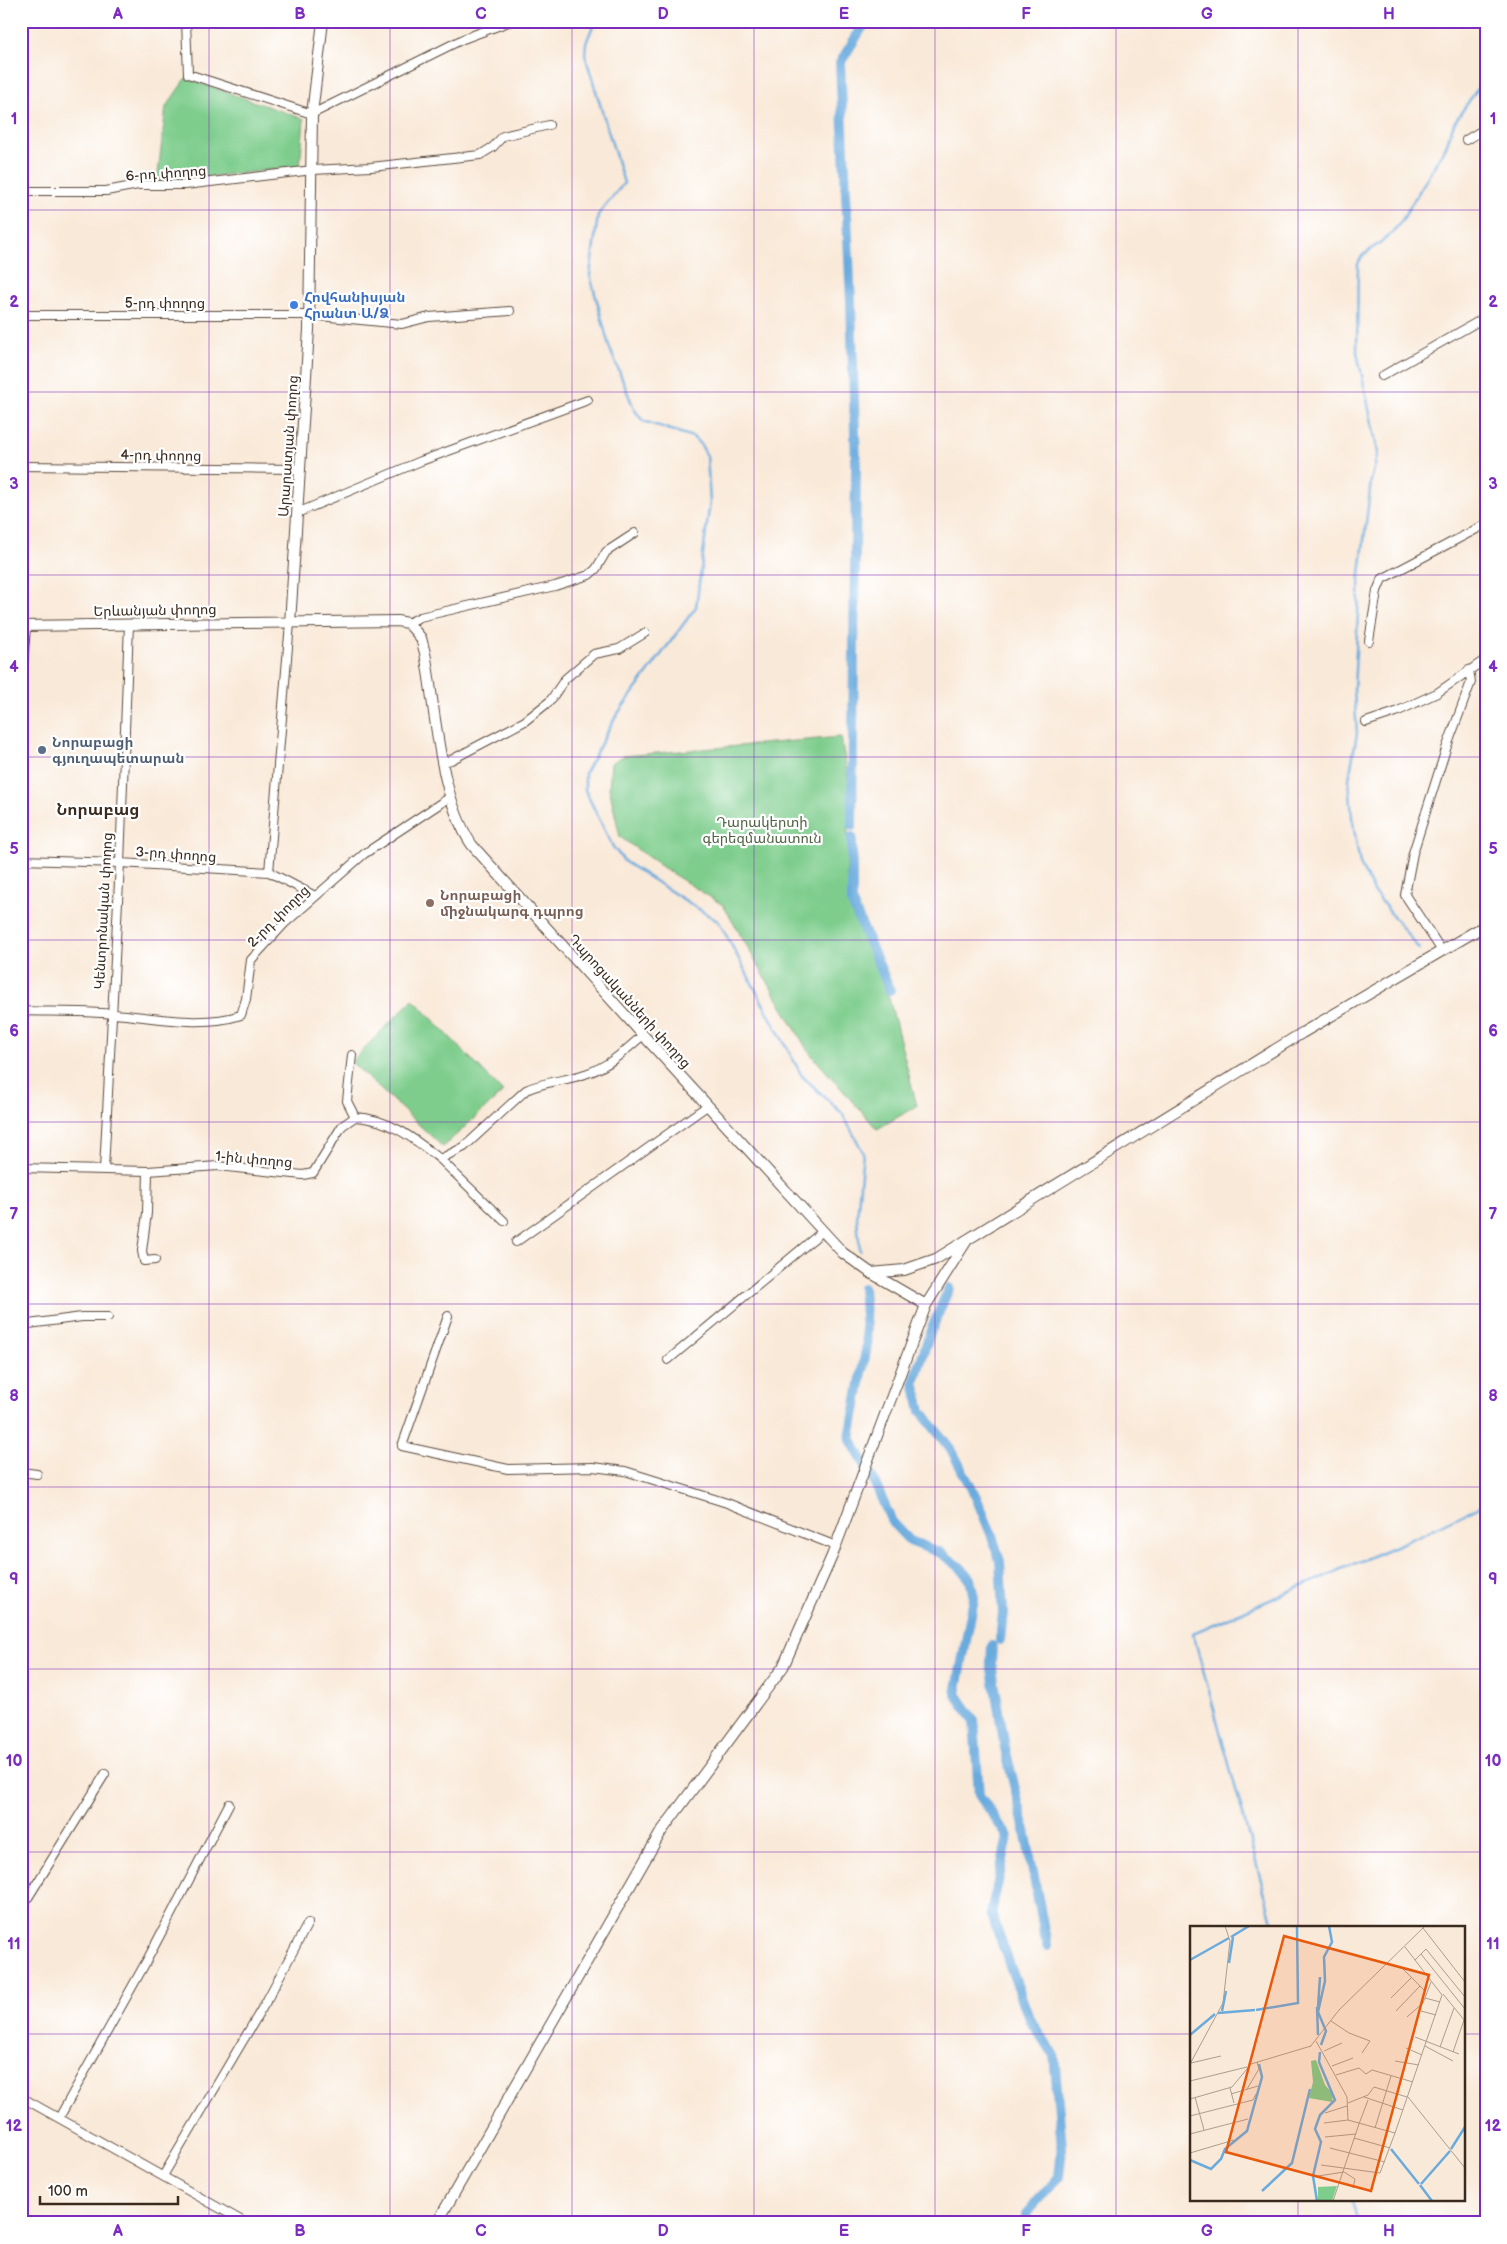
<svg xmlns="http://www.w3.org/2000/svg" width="1507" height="2244" font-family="'Balsamiq Sans','Noto Sans Armenian',sans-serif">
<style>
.green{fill:#7ecd8d;stroke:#5c7c56}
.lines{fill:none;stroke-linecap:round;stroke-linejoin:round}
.stream{stroke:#6aabde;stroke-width:2.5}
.canal{stroke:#6aabde;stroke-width:10}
.minor-casing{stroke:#58473a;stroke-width:10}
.secondary-casing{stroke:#58473a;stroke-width:12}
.minor{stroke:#fff;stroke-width:8}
.secondary{stroke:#fff;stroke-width:10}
.grid{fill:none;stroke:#7b2cbf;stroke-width:1;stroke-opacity:0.55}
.shop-dot{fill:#3f7fe0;stroke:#fff;stroke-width:2}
.service-dot{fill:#5c6f8a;stroke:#fff;stroke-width:2}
.education-dot{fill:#8d6e63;stroke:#fff;stroke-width:2}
.labels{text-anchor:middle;stroke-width:4.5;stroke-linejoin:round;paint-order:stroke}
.street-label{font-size:14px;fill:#3b2a1e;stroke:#fff}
.shop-label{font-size:14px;font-weight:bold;fill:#366cbe;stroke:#fff;text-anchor:start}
.service-label{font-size:14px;font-weight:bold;fill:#4e5e75;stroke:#fff;text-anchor:start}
.park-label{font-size:14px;fill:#526345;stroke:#fff}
.education-label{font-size:14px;font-weight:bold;fill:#785e54;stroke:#fff;text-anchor:start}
.quarter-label{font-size:16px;font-weight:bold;fill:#3b2a1e;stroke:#fff}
.inset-river{fill:none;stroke:#6aabde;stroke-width:2.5}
.inset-road{fill:none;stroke:#ad9d8e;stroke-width:1}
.view{fill:#e8590c;fill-opacity:0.15;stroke:#e8590c;stroke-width:2.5}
.inset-edge{fill:none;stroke:#3b2a1e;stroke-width:2.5}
.neatline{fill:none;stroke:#7b2cbf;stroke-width:2}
.grid-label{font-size:16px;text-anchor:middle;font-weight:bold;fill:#7b2cbf}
</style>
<rect width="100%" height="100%" fill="#fff"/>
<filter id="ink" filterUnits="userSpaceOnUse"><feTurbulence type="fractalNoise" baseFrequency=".02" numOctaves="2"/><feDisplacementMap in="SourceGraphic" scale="10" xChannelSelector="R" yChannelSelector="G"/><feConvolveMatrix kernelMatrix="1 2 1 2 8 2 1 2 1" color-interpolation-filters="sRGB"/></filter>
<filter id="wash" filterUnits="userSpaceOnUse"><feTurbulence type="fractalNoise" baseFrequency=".0096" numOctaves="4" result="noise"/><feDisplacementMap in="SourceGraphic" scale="20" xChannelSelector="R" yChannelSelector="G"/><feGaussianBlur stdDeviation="1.12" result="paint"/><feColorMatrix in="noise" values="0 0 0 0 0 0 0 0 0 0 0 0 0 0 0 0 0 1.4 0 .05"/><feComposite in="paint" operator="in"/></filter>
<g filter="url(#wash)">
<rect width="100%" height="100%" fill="#f9e9d8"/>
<path class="green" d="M 186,78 L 304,119 L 300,167 L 157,182 L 166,107 Z
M 841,737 L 849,784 L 847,875 L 850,909 L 889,998 L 917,1106 L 877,1129 L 808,1051 L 723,905 L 671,873 L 620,837 L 609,787 L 611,763 L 623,756 Z
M 413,999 L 503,1092 L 443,1147 L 351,1062 Z"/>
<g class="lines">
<path class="stream" d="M 595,21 L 586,43 L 585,55 L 624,183 L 598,215 L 590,275 L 609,346 L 634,409 L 643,421 L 693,437 L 701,445 L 707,456 L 710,502 L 696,607 L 616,716 L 585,773 L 585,790 L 613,847 L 625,862 L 719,922 L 802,1076 L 842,1113 L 863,1152 L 857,1218 L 860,1251
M 1419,949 L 1374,892 L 1360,864 L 1352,817 L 1349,779 L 1357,733 L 1354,690 L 1360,574 L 1371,481 L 1378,452 L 1357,352 L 1358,264 L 1362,256 L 1389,236 L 1401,222 L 1446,146 L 1454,123 L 1476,91 L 1486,70
M 1274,1928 L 1193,1633 L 1412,1539 L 1486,1503
M 1352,2200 L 1358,2223"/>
<path class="canal" d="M 852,826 L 856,467 L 851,302 L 840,63 L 866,21
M 852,837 L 852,903 L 890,990
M 863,1288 L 867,1345 L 850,1438 L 873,1479 L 892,1522 L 910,1541 L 941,1553 L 960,1567 L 970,1579 L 974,1598 L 956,1694 L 974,1720 L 979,1795 L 1008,1837 L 991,1913 L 1030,2021 L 1054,2054 L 1062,2148 L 1059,2177 L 1026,2214 L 1026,2223
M 949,1288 L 930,1333 L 914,1382 L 921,1411 L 952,1451 L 976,1497 L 992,1536 L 1000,1561 L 1003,1613 L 1000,1640
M 992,1646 L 991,1663 L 1005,1748 L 1025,1830 L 1047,1946"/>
</g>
</g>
<g filter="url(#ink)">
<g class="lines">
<g class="minor-casing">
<path id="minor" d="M 186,21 L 188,74 L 312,114 L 463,39 L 511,21
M 1466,140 L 1486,128
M 21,191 L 106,191 L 138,185 L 185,185 L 313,170 L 371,167 L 480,155 L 493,147 L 503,136 L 549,125
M 21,315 L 309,315 L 402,324 L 429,317 L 510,311
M 1382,376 L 1486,317
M 21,466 L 301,469
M 297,513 L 421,461 L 588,400
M 408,623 L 420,617 L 555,586 L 589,575 L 596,569 L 606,552 L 635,533
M 1369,641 L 1377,591 L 1382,579 L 1486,524
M 21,698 L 26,626
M 1366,722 L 1396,712 L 1437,693 L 1486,659
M 443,762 L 451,760 L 525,721 L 550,701 L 565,679 L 594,654 L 619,649 L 645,633
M 21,860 L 120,863 L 269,872 L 315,896
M 269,872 L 290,623
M 1442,951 L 1405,895 L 1413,853 L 1446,749 L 1471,682 L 1469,670
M 21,1011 C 52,1012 83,1011 114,1014 C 154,1017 202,1028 241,1015 L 246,999 L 251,960 L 284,924 L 364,854 L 450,797
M 352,1055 L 347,1101 L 355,1117
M 440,1159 L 504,1221
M 21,1168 L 148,1171 L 218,1166 L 303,1175 L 313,1173 L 342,1126 L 355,1117 C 390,1119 413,1138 440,1159 L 464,1147 L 526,1090 C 545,1081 566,1081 585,1074 C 608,1067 625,1051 643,1035
M 104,1170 L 120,863 L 129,624
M 148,1171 L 147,1213 L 142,1251 L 144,1261 L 155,1260
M 516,1242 L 707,1106
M 448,1316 L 402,1446 L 508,1469 L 593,1467 L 625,1471 L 727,1503 L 836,1546
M 21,1325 L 82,1317 L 108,1317
M 668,1360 L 823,1231
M 21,1472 L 37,1474
M 21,1909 L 105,1774
M 21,2097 L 246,2223
M 59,2118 L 146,1962 L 229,1804
M 163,2176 L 267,2000 L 308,1923"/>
</g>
<g class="secondary-casing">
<path id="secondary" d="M 290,623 L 309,330 L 312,114 L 323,21
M 21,626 L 397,621 L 408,623 L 421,638 L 425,653 C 436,712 439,796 472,845 L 643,1035 L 843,1253 L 871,1273 L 926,1305
M 871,1273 L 904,1270 L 936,1259 L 1302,1033 L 1486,925
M 437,2223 L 661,1832 L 783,1667 L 832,1556 L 926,1305 L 967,1240"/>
</g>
<use href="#minor" class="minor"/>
<use href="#secondary" class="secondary"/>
</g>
</g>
<path class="grid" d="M 209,21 L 209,2223M 390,21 L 390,2223M 572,21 L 572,2223M 754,21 L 754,2223M 935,21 L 935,2223M 1116,21 L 1116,2223M 1298,21 L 1298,1928M 21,210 L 1486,210M 21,392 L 1486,392M 21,575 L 1486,575M 21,757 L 1486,757M 21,940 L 1486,940M 21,1122 L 1486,1122M 21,1304 L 1486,1304M 21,1487 L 1486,1487M 21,1669 L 1486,1669M 21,1852 L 1486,1852M 21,2034 L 1191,2034M 1463,2034 L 1486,2034M 1298,2200 L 1298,2223"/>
<circle class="shop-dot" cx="294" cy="305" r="5"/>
<circle class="service-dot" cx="42" cy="750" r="5"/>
<circle class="education-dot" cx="430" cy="903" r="5"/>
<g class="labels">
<g class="street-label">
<text transform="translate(166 173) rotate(-4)" y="5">6-րդ փողոց</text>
<text x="165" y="308">5-րդ փողոց</text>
<text transform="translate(288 446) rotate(-86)" y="5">Արարատյան փողոց</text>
<text transform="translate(161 455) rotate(1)" y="5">4-րդ փողոց</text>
<text transform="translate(155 610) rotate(-1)" y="5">Երևանյան փողոց</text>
<text transform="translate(176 854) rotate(4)" y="5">3-րդ փողոց</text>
<text transform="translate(103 911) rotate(-87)" y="5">Կենտրոնական փողոց</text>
<text transform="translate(278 916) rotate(-45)" y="5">2-րդ փողոց</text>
<text transform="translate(630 1001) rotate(48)" y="5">Դպրոցականների փողոց</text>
<text transform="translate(254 1159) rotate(5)" y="5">1-ին փողոց</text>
</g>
<g class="shop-label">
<text x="304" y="302">Հովհանիսյան<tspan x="304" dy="16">Հրանտ Ա/Ձ</tspan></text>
</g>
<g class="service-label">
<text x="52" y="747">Նորաբացի<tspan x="52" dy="16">գյուղապետարան</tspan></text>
</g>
<g class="park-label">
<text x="762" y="827">Դարակերտի<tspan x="762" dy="16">գերեզմանատուն</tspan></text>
</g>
<g class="education-label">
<text x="440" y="900">Նորաբացի<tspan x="440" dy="16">միջնակարգ դպրոց</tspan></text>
</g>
<g class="quarter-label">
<text x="98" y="815">Նորաբաց</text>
</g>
</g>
<g transform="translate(1190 1926)">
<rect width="275" height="275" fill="#f9e9d8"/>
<path d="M 126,134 L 135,159 L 143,168 L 142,176 L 119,172 L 123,156 L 121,135 ZM 147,260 L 142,275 L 128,275 L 128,261 Z" fill="#7ecd8d"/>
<path class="inset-river" d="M 41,11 L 59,0M 0,34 L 39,12M 39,37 L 43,11M 127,81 L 128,109M 128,81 L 130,51M 66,84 L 108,77 L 107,0M 32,85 L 36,65M 28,87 L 65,84M 0,109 L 25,88M 131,119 L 136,105 L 128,86 L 135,55 L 134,31 L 142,16 L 139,0M 201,223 L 229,258M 261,223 L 275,201M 0,234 L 21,243 L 31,233 L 35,223 L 57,205 L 72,151 L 69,138M 231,258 L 260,225M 230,259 L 242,275M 72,265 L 102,237 L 120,163M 127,275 L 123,250 L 131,216 L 125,203 L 130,189 L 145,174 L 129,136 L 130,126"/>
<path class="inset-road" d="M 233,2 L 275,56M 231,28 L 275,83M 225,34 L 236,23 L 275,71M 213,43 L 236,66M 253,68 L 275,95M 201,72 L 222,51M 235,72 L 250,76M 206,85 L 230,60M 231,85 L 246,89M 217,91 L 233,77 L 241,56M 141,95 L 159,107 L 180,115 L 172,127M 225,111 L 269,128M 126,115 L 157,171 L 158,194 L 205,207 L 252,69 L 215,21M 235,120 L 263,135M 120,121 L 149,84 L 235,0M 250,121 L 264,82M 216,122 L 232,129M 134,125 L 152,117M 263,126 L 274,94M 205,135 L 229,139M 1,137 L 31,130M 0,138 L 33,77 L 40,15 L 35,0M 142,140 L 163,132M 146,149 L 169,142 L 176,148 L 182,144 L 223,156M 0,155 L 57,141M 40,162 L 44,177M 57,163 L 69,143 L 67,136M 41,168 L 68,160M 5,171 L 14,204M 174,171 L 213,184M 218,171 L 275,242M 0,173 L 42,161 L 61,138 L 121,120M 158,177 L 178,169 L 184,161 L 217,171M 135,187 L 157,180M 0,190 L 63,174 L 66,168M 134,197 L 158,194M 169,198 L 178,174M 185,202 L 201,150M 0,208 L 58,193M 135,211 L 166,208M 164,212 L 200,222M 140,222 L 195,236M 0,227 L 44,214M 131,239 L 190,247 L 205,207M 128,250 L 154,246 L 165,253 L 163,262M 143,275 L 169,198"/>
<path class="view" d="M 94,10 L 239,49 L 181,265 L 36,226 Z"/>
<rect width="275" height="275" class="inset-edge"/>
</g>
<rect width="1507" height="2244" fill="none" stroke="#fff" stroke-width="55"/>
<path d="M40 2196v8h138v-8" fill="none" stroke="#3b2a1e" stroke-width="2.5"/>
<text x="48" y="2196" font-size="15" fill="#3b2a1e" stroke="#ffffff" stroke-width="4" paint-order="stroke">100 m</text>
<rect x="28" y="28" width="1452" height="2188" class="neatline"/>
<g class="grid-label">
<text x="118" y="19">A</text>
<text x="300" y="19">B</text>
<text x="481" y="19">C</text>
<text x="663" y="19">D</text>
<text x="844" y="19">E</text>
<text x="1026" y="19">F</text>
<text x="1207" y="19">G</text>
<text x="1389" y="19">H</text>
<text x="14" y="124">1</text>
<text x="1493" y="124">1</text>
<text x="14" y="307">2</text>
<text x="1493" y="307">2</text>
<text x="14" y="489">3</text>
<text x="1493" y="489">3</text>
<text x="14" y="672">4</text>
<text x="1493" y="672">4</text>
<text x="14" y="854">5</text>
<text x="1493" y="854">5</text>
<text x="14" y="1036">6</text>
<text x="1493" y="1036">6</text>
<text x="14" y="1219">7</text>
<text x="1493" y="1219">7</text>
<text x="14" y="1401">8</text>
<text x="1493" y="1401">8</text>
<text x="14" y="1584">9</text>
<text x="1493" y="1584">9</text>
<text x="14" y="1766">10</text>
<text x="1493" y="1766">10</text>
<text x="14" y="1949">11</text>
<text x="1493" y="1949">11</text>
<text x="14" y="2131">12</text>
<text x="1493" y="2131">12</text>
<text x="118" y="2236">A</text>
<text x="300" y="2236">B</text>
<text x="481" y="2236">C</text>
<text x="663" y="2236">D</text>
<text x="844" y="2236">E</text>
<text x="1026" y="2236">F</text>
<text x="1207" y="2236">G</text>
<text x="1389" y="2236">H</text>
</g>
</svg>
